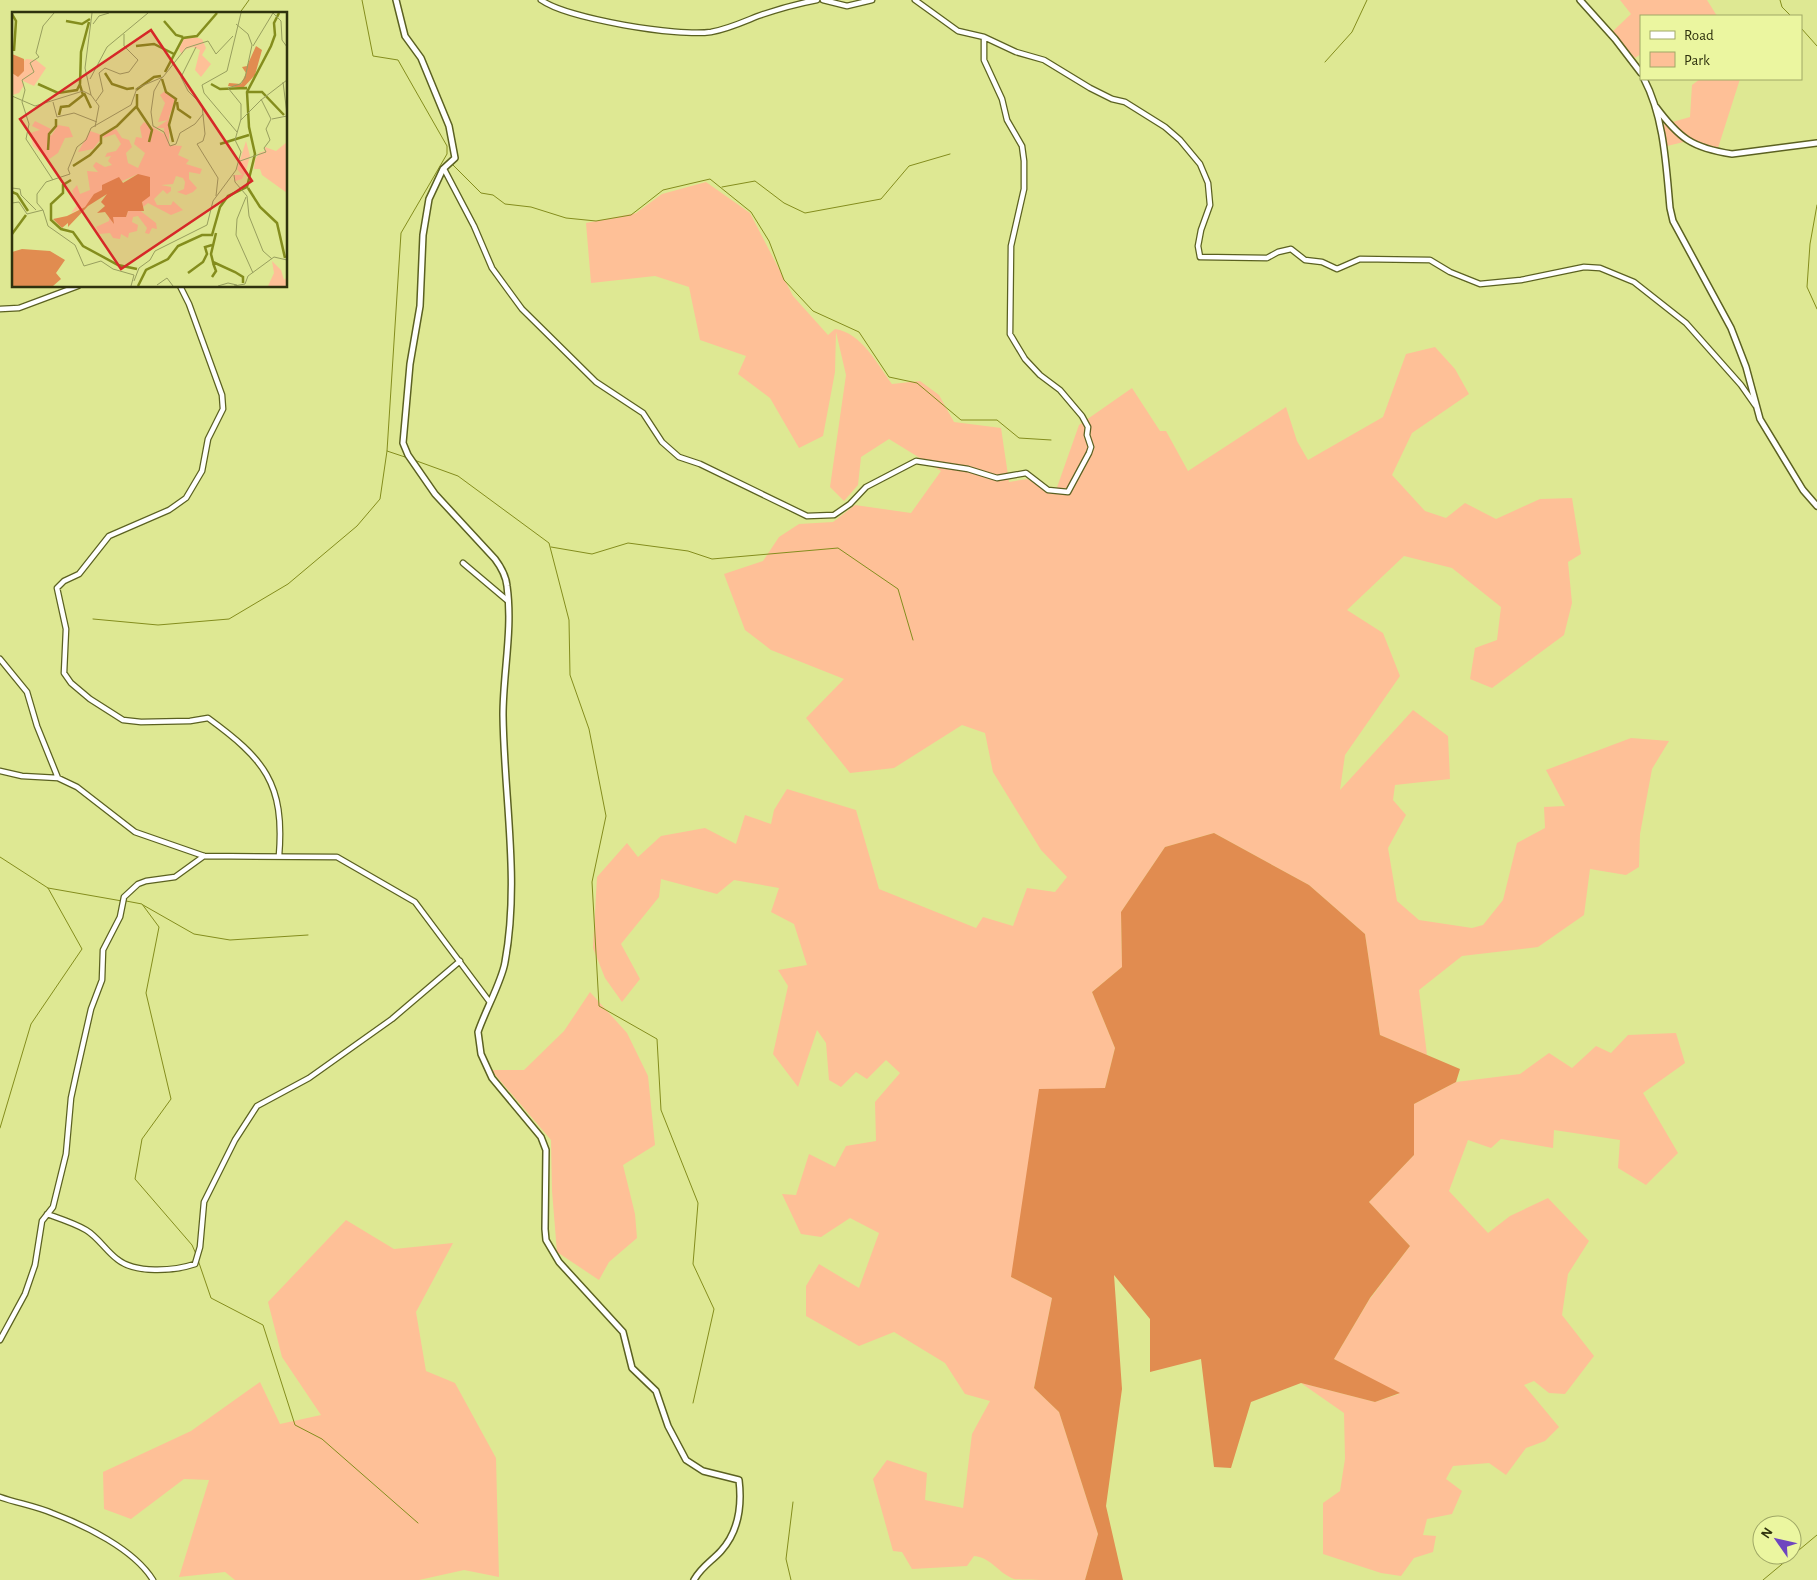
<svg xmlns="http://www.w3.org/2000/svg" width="1817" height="1580" font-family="'Alegreya Sans',sans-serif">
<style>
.green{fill:#fec097}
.forest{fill:#e18c50}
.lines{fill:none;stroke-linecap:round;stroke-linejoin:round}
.stream{stroke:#848d1d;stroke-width:1}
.minor-casing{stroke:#5b6121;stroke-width:7}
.tertiary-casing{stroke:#5b6121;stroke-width:8}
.minor{stroke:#fff;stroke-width:4.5}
.tertiary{stroke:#fff;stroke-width:5}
.inset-river{fill:none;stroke:#848d1d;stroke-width:2.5}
.inset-road{fill:none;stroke:#989f5e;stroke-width:1}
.view{fill:#d62828;fill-opacity:0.15;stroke:#d62828;stroke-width:2.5}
.inset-edge{fill:none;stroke:#2f320e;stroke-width:2.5}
</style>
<rect width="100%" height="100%" fill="#dee893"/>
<path class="green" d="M 1620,0 L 1707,0 L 1717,16 L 1641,16 L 1641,54 L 1635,58 L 1612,32 L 1631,14 Z
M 1700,79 L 1740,79 L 1718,148 L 1688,141 L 1667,146 L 1662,125 L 1690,117 L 1692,85 Z
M 706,182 L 750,213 L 793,296 L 828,335 L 835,329 C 862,333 877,364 892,384 L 920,381 L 939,395 L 954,422 L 1001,428 L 1009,482 L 1027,479 L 1055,493 L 1079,425 L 1132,388 L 1160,431 L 1166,431 L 1188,471 L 1286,407 L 1297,441 L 1308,460 L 1383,417 L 1406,354 L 1435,347 L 1455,369 L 1469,394 L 1412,433 L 1392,475 L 1425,511 L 1446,518 L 1465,503 L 1496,519 L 1540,499 L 1572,498 L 1581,554 L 1568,562 L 1572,603 L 1564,635 L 1492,688 L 1470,679 L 1475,648 L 1497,640 L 1501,607 L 1452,568 L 1404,556 L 1347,610 L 1383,633 L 1400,676 L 1345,755 L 1340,790 L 1413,710 L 1448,736 L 1450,779 L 1395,785 L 1393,800 L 1406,815 L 1388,848 L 1397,901 L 1419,920 L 1472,928 L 1483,925 L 1503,900 L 1517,843 L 1545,828 L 1544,807 L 1565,806 L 1546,770 L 1631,738 L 1669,741 L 1652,769 L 1640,834 L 1639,867 L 1626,875 L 1590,869 L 1584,915 L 1538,947 L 1462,956 L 1419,990 L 1427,1055 L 1380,1035 L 1365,934 L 1309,885 L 1214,833 L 1165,847 L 1121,912 L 1122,967 L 1092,992 L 1115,1048 L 1105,1088 L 1011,1277 L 1052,1298 L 1034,1388 L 1059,1412 L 1098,1534 L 1085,1580 C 1072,1580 1024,1580 1014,1579 C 998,1573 992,1558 974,1556 L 967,1566 L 912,1569 L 902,1552 L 893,1551 L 873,1479 L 887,1460 L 927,1473 L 925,1500 L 963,1508 L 972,1434 L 990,1401 L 965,1394 L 945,1363 L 894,1332 L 859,1346 L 806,1316 L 806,1286 L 819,1264 L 859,1288 L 879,1233 L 850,1218 L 821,1237 L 801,1234 L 782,1194 L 796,1195 L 809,1154 L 835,1167 L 846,1146 L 876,1141 L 875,1102 L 900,1073 L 886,1060 L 867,1079 L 856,1072 L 841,1087 L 829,1080 L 826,1043 L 817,1030 L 798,1087 L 773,1054 L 788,986 L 778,970 L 807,965 L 794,924 L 771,912 L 779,888 L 734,880 L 717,894 L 661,879 L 659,897 L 621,944 L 640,979 L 622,1002 L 605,978 L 593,948 L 597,877 L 627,843 L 638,857 L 661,836 L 705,828 L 736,844 L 745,815 L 771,824 L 774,810 L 787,789 L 856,810 L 879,889 L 976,928 L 983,917 L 1013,926 L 1027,888 L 1055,892 L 1067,877 L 1041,850 L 993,772 L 985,733 L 962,725 L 894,768 L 850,773 L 806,718 L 844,679 L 771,650 L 745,630 L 724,574 L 763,561 L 779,537 L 799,524 L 833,522 L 855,505 L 911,513 L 941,471 L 889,439 L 861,457 L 858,485 L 844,501 L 830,487 L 846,375 L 836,332 L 835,372 L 823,436 L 799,448 L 770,398 L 738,374 L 746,356 L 700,340 L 689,287 L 655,276 L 591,283 L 586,223 L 636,213 L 662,194 Z
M 590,992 L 627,1033 L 648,1076 L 655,1145 L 623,1165 L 635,1214 L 637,1238 L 609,1262 L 599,1280 L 557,1252 L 552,1191 L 551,1140 L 491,1070 L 524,1070 L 564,1031 Z
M 1676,1033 L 1685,1063 L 1643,1093 L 1678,1153 L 1646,1185 L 1618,1168 L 1620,1140 L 1554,1130 L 1553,1148 L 1501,1139 L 1491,1148 L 1468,1140 L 1449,1191 L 1488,1233 L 1510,1216 L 1548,1198 L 1589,1241 L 1568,1274 L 1562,1315 L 1594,1356 L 1565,1394 L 1549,1393 L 1534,1381 L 1524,1385 L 1559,1427 L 1545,1441 L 1526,1448 L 1506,1475 L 1489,1463 L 1453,1466 L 1446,1479 L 1462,1491 L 1452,1514 L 1427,1519 L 1423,1535 L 1436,1536 L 1433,1552 L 1414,1558 L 1401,1576 L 1381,1573 L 1323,1554 L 1323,1503 L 1340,1491 L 1345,1459 L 1344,1413 L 1301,1383 L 1375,1402 L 1399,1394 L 1334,1359 L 1369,1300 L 1410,1246 L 1369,1202 L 1414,1155 L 1414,1104 L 1456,1082 L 1520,1074 L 1549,1053 L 1572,1068 L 1596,1046 L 1611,1053 L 1628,1035 Z
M 346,1220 L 394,1249 L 453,1243 L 416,1312 L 426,1371 L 455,1383 L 496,1458 L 499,1577 L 464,1570 L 419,1580 L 235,1580 L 225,1572 L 179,1577 L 209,1480 L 184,1479 L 131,1519 L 104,1509 L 103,1472 L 191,1431 L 260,1382 L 280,1424 L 321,1415 L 282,1357 L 268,1302 Z"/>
<path class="forest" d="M 1214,833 L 1309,885 L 1365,934 L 1380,1035 L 1460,1069 L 1456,1082 L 1414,1104 L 1414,1155 L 1369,1202 L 1410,1246 L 1370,1298 L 1334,1359 L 1400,1393 L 1375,1402 L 1301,1383 L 1251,1402 L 1231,1468 L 1214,1467 L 1201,1359 L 1150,1372 L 1150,1319 L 1114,1275 L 1122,1389 L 1106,1506 L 1123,1580 L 1085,1580 L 1098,1534 L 1059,1412 L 1034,1388 L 1052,1298 L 1011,1277 L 1039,1089 L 1105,1088 L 1115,1048 L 1092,992 L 1122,967 L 1121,912 L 1165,847 Z"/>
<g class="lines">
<path class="stream" d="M 362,0 L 373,56 L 398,60 L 447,146 L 447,154 L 401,233 L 387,451 L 408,458
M 1780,0 L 1782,7 L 1791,16
M 239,14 L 249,0
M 1801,28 L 1817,46
M 1325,62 L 1352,32 L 1367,0
M 451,163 L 481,193 L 493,195 L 505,204 L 531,207 L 566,218 L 596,221 L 631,215 L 663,190 L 710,179 L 751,212 L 769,241 L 784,280 L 813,311 L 859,332 L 889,377 L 917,383 L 961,420 L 997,420 L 1019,438 L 1051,440
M 722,187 L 755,181 L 784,203 L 805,213 L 881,199 L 909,166 L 950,154
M 1817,205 L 1810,244 L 1807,287 L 1817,309
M 414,460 L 458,476 L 549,543 L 569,620 L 570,675 L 589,729 L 606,816 L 592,882 L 599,1006 L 657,1039 L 661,1110 L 698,1203 L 693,1264 L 714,1309 L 693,1403
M 551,547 L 592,554 L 628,543 L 688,551 L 712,559 L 838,548 L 898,589 L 913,640
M 93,619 L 158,625 L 229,619 L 288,584 L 357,526 L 380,499 L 387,451
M 0,857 L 48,888 L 82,949 L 31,1024 L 0,1128
M 48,888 L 122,901
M 126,901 L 142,904 L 159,927 L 146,993 L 171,1099 L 142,1139 L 135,1179 L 192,1245 L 196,1254
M 143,905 L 194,934 L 230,940 L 308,935
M 198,1260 L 211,1298 L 263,1325 L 295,1425 L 322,1439 L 418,1523
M 791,1580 L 786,1559 L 793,1502
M 1763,1580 L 1817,1535"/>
<g class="minor-casing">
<path id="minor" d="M 541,0 C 568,19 678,37 711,32 C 728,29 743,22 758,16 C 778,9 796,4 817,0
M 823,0 L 847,6 L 872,0
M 915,0 L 958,31 L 984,37 L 1016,52 L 1044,60 L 1090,88 L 1112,99 L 1125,102 L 1165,127 L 1180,140 L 1200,164 L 1208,183 L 1210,205 L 1201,230 L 1198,246 L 1200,257 L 1267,258 L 1278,252 L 1291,249 L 1305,260 L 1322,262 L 1337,269 L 1360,259 L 1430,260 L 1450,272 L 1480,284 L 1521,280 L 1584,267 L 1600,268 L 1634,282 L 1686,323 L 1741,385 L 1755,405
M 444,169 L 474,226 L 492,268 L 522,309 L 596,382 L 643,413 L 662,442 L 679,457 L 700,464 L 807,516 L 834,515 L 850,504 L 866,487 L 916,461 L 968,469 L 997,478 L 1026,473 L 1048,490 L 1068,492 L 1089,453 L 1091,447 L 1087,435 L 1088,427 L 1082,416 L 1060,390 L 1040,375 L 1025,359 L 1010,334 L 1011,246 L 1024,189 L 1024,161 L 1022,146 L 1007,120 L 1002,99 L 984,60 L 984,37
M 180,286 L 189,304 L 222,395 L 223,409 L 208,439 L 202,471 L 186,498 L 169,510 L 109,536 L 79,574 L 64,581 L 57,588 L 66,629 L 64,673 L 71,683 L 90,699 L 123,720 L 141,722 L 190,721 L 208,718 C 264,759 285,783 279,856
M 0,309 L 19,308 L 78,286
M 463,563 L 508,601
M 0,659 L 27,692 L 37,726 L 58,778
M 0,771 L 22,776 L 58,778 L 77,787 L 135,832 L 204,856 L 337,857 L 415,902 L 489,1001
M 47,1214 C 61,1219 74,1223 86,1230 C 98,1237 106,1251 117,1259 C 135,1274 174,1271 195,1264 L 200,1247 L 204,1202 L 235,1140 L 257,1106 L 309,1078 L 392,1019 L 460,961
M 0,1340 L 25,1294 L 35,1265 L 42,1221 L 53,1207 L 66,1154 L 71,1098 L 76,1075 L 91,1009 L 102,980 L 103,950 L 120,917 L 124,897 L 138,884 L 146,881 L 175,877 L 204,856
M 0,1497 C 17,1503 35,1506 52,1513 C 84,1525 134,1549 153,1580"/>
</g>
<g class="tertiary-casing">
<path id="tertiary" d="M 396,0 L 405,36 L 421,58 L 449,126 L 455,158 L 443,169 L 429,199 L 423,235 L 420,306 L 410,364 L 403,443 L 408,455 L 435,494 L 495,559 C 501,567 506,576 507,586 C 513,629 503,673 503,715 C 504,798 520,880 505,962 C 502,981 485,1011 478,1032 L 481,1054 L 492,1078 L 541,1137 L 546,1150 L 545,1229 L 546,1240 L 559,1262 L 623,1332 L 632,1368 L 656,1391 L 668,1426 L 686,1460 L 703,1471 L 739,1480 C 742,1505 739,1531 721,1551 C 712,1561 701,1567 694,1580
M 1580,0 L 1615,39 L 1641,73
M 1644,79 C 1664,117 1666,165 1670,208 L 1673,221 L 1731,328 L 1746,367 L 1760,419 L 1803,490 L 1817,506
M 1656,107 C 1679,138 1692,148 1732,154 L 1817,143"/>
</g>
<use href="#minor" class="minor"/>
<use href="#tertiary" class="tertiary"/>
</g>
<g transform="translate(12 12)">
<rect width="275" height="275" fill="#dee893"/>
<path d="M 178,24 L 190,27 L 194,36 L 190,43 L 199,52 L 189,65 L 183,58 L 188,38 L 181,35 L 172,38 L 170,43 L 167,37 L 172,26 ZM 14,47 L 24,48 L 34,56 L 22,74 L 9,68 L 12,73 L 7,81 L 0,83 L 0,61 ZM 153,79 L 163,87 L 157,105 L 157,133 L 170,134 L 166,143 L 177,148 L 174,152 L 190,157 L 188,162 L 177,160 L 177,167 L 185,176 L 181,180 L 174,183 L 165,180 L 172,177 L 173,170 L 171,166 L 164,164 L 161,172 L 149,173 L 159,175 L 159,179 L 155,182 L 151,178 L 142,187 L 145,193 L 159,193 L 161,189 L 171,198 L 159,203 L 136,191 L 131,195 L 126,162 L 90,178 L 73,195 L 59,201 L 65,193 L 60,179 L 65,173 L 68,182 L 78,178 L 75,159 L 86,160 L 81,154 L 84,150 L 93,155 L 100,153 L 96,149 L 99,144 L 93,145 L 95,141 L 104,139 L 109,132 L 103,122 L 91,126 L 93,120 L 104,117 L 110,126 L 117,128 L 120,135 L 114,141 L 116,151 L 126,156 L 133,141 L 122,132 L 124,125 L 130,126 L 128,115 L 132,110 L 152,122 L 152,116 L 144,116 L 156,108 L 146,110 L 153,91 L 148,83 ZM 23,109 L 39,117 L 37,121 L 39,124 L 46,113 L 57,115 L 61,125 L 53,126 L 46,141 L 36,148 L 21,134 L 18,121 L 28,118 L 20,114 ZM 78,119 L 90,123 L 88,128 L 81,137 L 66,140 ZM 234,129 L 238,144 L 234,159 L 230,167 L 223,169 L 221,163 L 230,163 L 225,157 ZM 275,130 L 275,181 L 250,163 L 248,157 L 242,157 L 243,148 L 247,141 L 253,139 L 253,135 L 264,139 ZM 126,197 L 144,211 L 145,217 L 140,216 L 137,222 L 133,221 L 135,216 L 126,204 L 121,205 L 120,210 L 126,213 L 125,219 L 117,221 L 116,226 L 109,222 L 108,227 L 101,226 L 98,221 L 87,222 L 84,215 L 97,209 L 97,203 L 101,211 L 101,205 L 114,205 L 116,199 ZM 260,249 L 269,258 L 272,268 L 275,265 L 275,274 L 256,274 L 262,261 Z" fill="#fec097"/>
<path d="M 244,34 L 250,38 L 243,63 L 231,76 L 216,74 L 217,71 L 229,72 L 234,61 L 230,55 L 235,54 ZM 0,42 L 12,47 L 12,59 L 6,65 L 0,61 ZM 126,162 L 138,165 L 138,184 L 130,190 L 132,199 L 116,199 L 114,205 L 101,205 L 102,212 L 93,200 L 85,201 L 93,194 L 89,190 L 95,182 L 76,194 L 56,215 L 56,211 L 50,216 L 41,207 L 55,204 L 73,195 L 82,182 L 90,178 L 90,173 L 107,165 L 111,171 ZM 10,237 L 38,239 L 53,248 L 44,261 L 49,267 L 41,274 L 0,274 L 0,240 Z" fill="#e18c50"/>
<path class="inset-river" d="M 0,2 L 4,9 L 2,39M 54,9 L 70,12 L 78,7M 152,9 L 164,23 L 171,25M 124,34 L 142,32 L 162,42M 153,60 L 171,26 L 185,24 L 205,1M 93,61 L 100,72 L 115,77 L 122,76M 150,67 L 154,80 L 164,87 L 157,113 L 161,130M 26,72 L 46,81 L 65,78 L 68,72 L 69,40 L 77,10M 199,72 L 208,77 L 235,76M 124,78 L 142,65 L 149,64M 236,80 L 250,80 L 272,103M 72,81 L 79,96M 165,90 L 166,97 L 179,106M 124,94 L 140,118 L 137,130M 47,103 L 49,95 L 57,94 L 71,83 L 68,73M 208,132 L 237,123M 36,138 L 37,122 L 44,114 L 44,107M 61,154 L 78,143 L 89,131 L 89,124 L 105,114 L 125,94 L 125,82M 59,168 L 51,173 L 51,181 L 39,192 L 39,208 L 49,217 L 61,220 L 71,234 L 106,253 L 125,257M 236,176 L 248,195 L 265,211 L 273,246M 0,180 L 5,182 L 16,199M 204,221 L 199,242 L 201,250 L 223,260 L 231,265 L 231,271M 0,222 L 14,203M 176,261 L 191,250 L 195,242 L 193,235 L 200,233M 200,265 L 204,259 L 201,251M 126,274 L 134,258 L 156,247 L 166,234 L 190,223 L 200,223 L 208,195 L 216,184 L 235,175 L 243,142 L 237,115 L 235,80 L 259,34 L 263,23 L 262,11 L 267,1"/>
<path class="inset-road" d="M 80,1 L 73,56 L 79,83 L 87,94 L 83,115M 81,12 L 87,4 L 97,1M 241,34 L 261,1 L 269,9 L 270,28 L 275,35M 184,35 L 169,65 L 176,79 L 190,93 L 193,122 L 191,129 L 185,132 L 206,166 L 204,184M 150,65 L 142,79 L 139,100 L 141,114 L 152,120 L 158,134 L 164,132 L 168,121 L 183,112 L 191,102M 78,67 L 95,35 L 136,1M 271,70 L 275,102M 0,84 L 23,94 L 71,79 L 79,83M 84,89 L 91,79 L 87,61 L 93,56 L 108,62 L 117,60 L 126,48 L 112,34 L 112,22M 41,90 L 45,105 L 62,101 L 85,110M 260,107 L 275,104M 229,108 L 249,88 L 275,68M 225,120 L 192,81 L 190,73 L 215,59 L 229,1M 228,149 L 254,140 L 252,136 L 258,128 L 254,117 L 259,107 L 249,87M 222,163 L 223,170 L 235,184 L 237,204 L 251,239 L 260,247M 41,168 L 14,127 L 17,112 L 10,90 L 13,78 L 10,68 L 22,60 L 18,51 L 27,45 L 24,41 L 31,14 L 42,1M 0,176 L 8,177 L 9,183 L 24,198M 234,185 L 225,207 L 224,223 L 241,261M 0,191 L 7,190 L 15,202 L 31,198 L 36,214 L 63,233 L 72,254 L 89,249 L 101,257 L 122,263 L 119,274M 31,198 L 25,191 L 25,182 L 34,170 L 58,162 L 56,157 L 65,135 L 74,128 L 79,116 L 119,93 L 125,76 L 151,65 L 174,36 L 196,29 L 204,42 L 221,24M 122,269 L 127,256 L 138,248 L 143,239 L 195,213 L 201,189 L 224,158 L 229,140 L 223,128 L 229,107 L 229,92 L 216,76 L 228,72 L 233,66 L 240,33 L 236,22 L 224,12M 145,273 L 155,266 L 161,274M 206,274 L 216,271 L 225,273M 222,274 L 233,272 L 236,264 L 262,245 L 275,248"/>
<path class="view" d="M 139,18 L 240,169 L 109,257 L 8,107 Z"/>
<rect width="275" height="275" class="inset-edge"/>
</g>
<rect x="1640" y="15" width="162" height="65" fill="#ebf6a0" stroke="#a0a866"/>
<rect x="1650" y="31" width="25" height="8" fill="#ffffff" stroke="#a0a866"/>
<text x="1684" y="40" font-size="15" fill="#2f320e">Road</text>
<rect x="1650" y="52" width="25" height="15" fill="#fec097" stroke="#a0a866"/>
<text x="1684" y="65" font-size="15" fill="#2f320e">Park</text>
<g transform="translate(1777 1540) rotate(304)"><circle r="24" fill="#ebf6a0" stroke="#a0a866"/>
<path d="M0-4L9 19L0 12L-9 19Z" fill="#6e46bf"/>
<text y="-8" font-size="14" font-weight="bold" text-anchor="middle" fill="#2f320e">N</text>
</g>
</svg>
